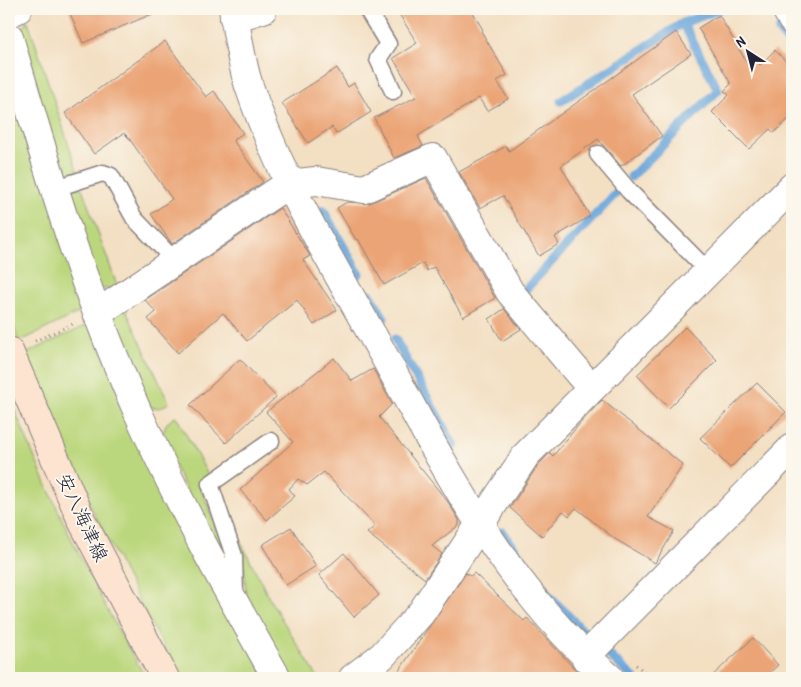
<svg xmlns="http://www.w3.org/2000/svg" width="801" height="687" font-family="'Patrick Hand','Klee One',sans-serif">
<style>
.green{fill:#bbd77d;stroke:#6e7c5c}
.lines{fill:none;stroke-linecap:round;stroke-linejoin:round}
.stream{stroke:#69a5da;stroke-width:9}
.building{fill:#eba476}
.service-casing{stroke:#8a807e;stroke-width:19}
.minor-casing{stroke:#8a807e;stroke-width:30}
.secondary-casing{stroke:#8a807e;stroke-width:30}
.path{stroke:#8a807e;stroke-width:3;stroke-dasharray:1 4;stroke-linecap:butt}
.service{stroke:#fff;stroke-width:16}
.minor{stroke:#fff;stroke-width:28}
.secondary{stroke:#fde4d1;stroke-width:28}
.labels{text-anchor:middle;stroke-width:4;stroke-linejoin:round;paint-order:stroke}
.street-label{font-size:19px;fill:#22223b;stroke:#fbf7ec}
</style>
<rect width="100%" height="100%" fill="#fbf7ec"/>
<filter id="ink" filterUnits="userSpaceOnUse"><feTurbulence type="fractalNoise" baseFrequency=".02" numOctaves="2"/><feDisplacementMap in="SourceGraphic" scale="10" xChannelSelector="R" yChannelSelector="G"/><feConvolveMatrix kernelMatrix="1 2 1 2 8 2 1 2 1" color-interpolation-filters="sRGB"/></filter>
<filter id="wash" filterUnits="userSpaceOnUse"><feTurbulence type="fractalNoise" baseFrequency=".0096" numOctaves="4" result="noise"/><feDisplacementMap in="SourceGraphic" scale="20" xChannelSelector="R" yChannelSelector="G"/><feGaussianBlur stdDeviation="1.12" result="paint"/><feColorMatrix in="noise" values="0 0 0 0 0 0 0 0 0 0 0 0 0 0 0 0 0 1.4 0 .05"/><feComposite in="paint" operator="in"/></filter>
<g filter="url(#wash)">
<rect width="100%" height="100%" fill="#f3dfc2"/>
<path class="green" d="M 28,21 L 78,173 L 69,176 L 57,175 L 17,37 Z
M 9,69 L 86,309 L 19,342 L 9,312 Z
M 73,188 L 82,188 L 118,288 L 98,289 L 64,201 Z
M 123,304 L 169,403 L 159,408 L 146,406 L 110,322 Z
M 89,324 L 265,678 L 182,678 L 149,621 L 80,485 L 23,355 Z
M 9,396 C 48,493 92,588 146,678 L 9,678 Z
M 176,416 L 208,475 L 199,483 L 230,565 L 228,573 L 161,439 L 166,424 Z
M 227,514 L 270,600 L 318,678 L 287,678 L 247,610 L 244,567 Z"/>
<g class="lines">
<path class="stream" d="M 771,9 L 771,10
M 779,31 L 792,47
M 561,101 L 683,23 L 720,9
M 631,177 L 718,90 L 683,23
M 323,210 L 359,274
M 523,292 L 618,191
M 370,294 L 384,318
M 395,339 L 454,446
M 503,532 L 548,595 L 586,634
M 606,652 L 634,678"/>
</g>
<g id="blocks">
<path class="building" d="M 68,9 L 164,9 L 83,43 Z
M 396,9 L 471,9 L 483,30 L 481,31 L 507,75 L 497,81 L 508,99 L 487,111 L 479,98 L 418,136 L 423,146 L 394,158 L 374,118 L 416,97 L 393,58 L 417,43 Z
M 719,15 L 749,66 L 755,60 L 760,65 L 775,50 L 792,68 L 792,116 L 774,133 L 770,129 L 749,149 L 712,112 L 729,95 L 724,91 L 731,84 L 698,28 Z
M 676,32 L 691,54 L 632,94 L 662,136 L 621,166 L 598,139 L 561,166 L 590,216 L 555,237 L 559,244 L 539,256 L 503,196 L 480,208 L 459,172 L 506,146 L 509,151 Z
M 165,41 L 206,97 L 214,91 L 243,133 L 233,140 L 263,182 L 172,244 L 151,214 L 172,199 L 128,137 L 124,133 L 94,154 L 65,113 Z
M 337,68 L 348,87 L 354,83 L 371,112 L 336,134 L 332,127 L 308,143 L 282,103 Z
M 426,178 L 495,298 L 463,317 L 434,267 L 427,271 L 423,263 L 384,285 L 358,239 L 356,240 L 337,208 L 347,202 L 370,203 Z
M 280,208 L 310,256 L 303,260 L 337,310 L 314,325 L 297,300 L 247,341 L 223,313 L 178,353 L 148,319 L 156,312 L 145,300 Z
M 504,309 L 521,329 L 502,341 L 489,319 Z
M 685,327 L 717,360 L 669,408 L 637,375 Z
M 334,358 L 352,381 L 373,369 L 392,404 L 379,417 L 448,502 L 459,520 L 459,525 L 432,546 L 442,554 L 425,579 L 367,533 L 375,526 L 324,472 L 307,485 L 298,479 L 289,489 L 295,496 L 267,520 L 240,490 L 293,442 L 266,412 Z
M 240,359 L 276,397 L 226,443 L 190,405 Z
M 757,383 L 786,412 L 730,468 L 700,438 Z
M 602,400 L 683,465 L 648,517 L 674,531 L 655,563 L 615,539 L 576,508 L 569,516 L 563,511 L 542,536 L 510,508 L 538,465 L 550,453 L 553,456 L 581,422 Z
M 291,527 L 316,566 L 286,585 L 262,545 Z
M 344,553 L 379,595 L 354,617 L 319,575 Z
M 466,573 L 470,576 L 474,573 L 524,621 L 527,618 L 574,668 L 587,678 L 394,678 Z
M 753,638 L 778,665 L 764,678 L 710,678 Z"/>
</g>
</g>
<g filter="url(#ink)">
<use href="#blocks" fill-opacity="0" stroke="#8a807e" stroke-width="1"/>
<g class="lines">
<g class="service-casing">
<path id="service" d="M 367,9 L 388,44 L 378,59 L 393,91
M 598,154 L 629,191 L 708,271
M 53,189 L 103,173 L 111,176 L 134,218 L 175,261
M 235,597 L 234,556 L 210,484 L 271,441"/>
</g>
<g class="minor-casing">
<path id="minor" d="M 233,9 C 238,35 241,64 250,89 C 282,183 335,268 383,354 C 446,470 509,592 610,678
M 786,9 L 792,20
M 9,13 L 18,9
M 234,18 L 263,9
M 9,37 C 47,169 87,303 145,428 C 184,514 231,597 277,678
M 98,313 L 288,184 L 316,181 L 364,189 L 433,158 L 510,292 L 591,388
M 585,657 L 792,448
M 353,678 L 382,656 L 421,613 L 526,455 L 792,187"/>
</g>
<g class="secondary-casing">
<path id="secondary" d="M 9,351 L 82,521 L 165,678"/>
</g>
<path class="path" d="M 35,341 L 73,324
M 636,665 L 652,678"/>
<use href="#service" class="service"/>
<use href="#minor" class="minor"/>
<use href="#secondary" class="secondary"/>
</g>
</g>
<g class="labels">
<g class="street-label">
<text transform="translate(83 517) rotate(65)" y="7">安八海津線</text>
</g>
</g>
<rect width="801" height="687" fill="none" stroke="#fbf7ec" stroke-width="30"/>
<g transform="translate(748 52) rotate(324)" stroke="#fbf7ec" stroke-width="4" paint-order="stroke">
<path d="M0-4L9 19L0 12L-9 19Z" fill="#22223b"/>
<text y="-8" font-size="14" font-weight="bold" text-anchor="middle" fill="#22223b">N</text>
</g>
</svg>
